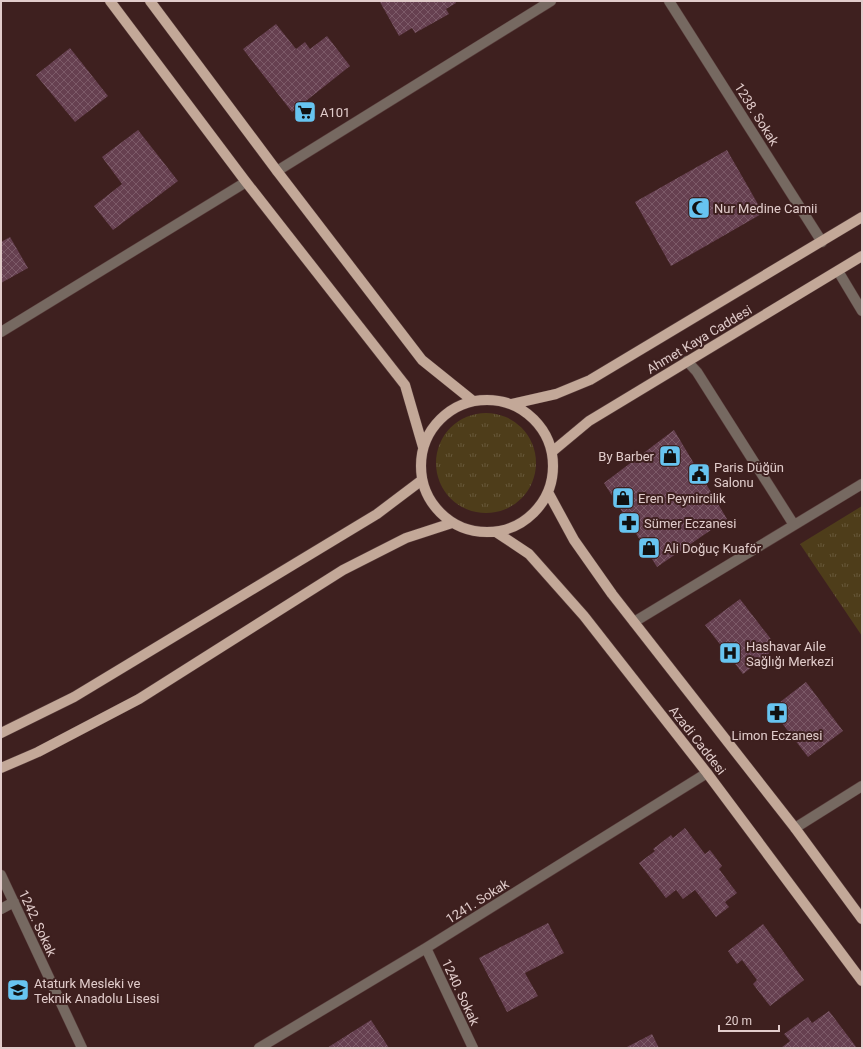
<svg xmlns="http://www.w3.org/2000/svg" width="863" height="1049" font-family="Roboto,sans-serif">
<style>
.grass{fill:url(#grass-tufts)}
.building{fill:url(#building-cross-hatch)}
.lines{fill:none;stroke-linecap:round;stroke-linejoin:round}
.minor-casing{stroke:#583c3b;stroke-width:11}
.major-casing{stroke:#583c3b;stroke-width:11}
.minor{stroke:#766961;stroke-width:10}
.major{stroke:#c3a898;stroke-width:10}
.labels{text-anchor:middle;stroke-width:4;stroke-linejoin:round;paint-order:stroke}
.poi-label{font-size:13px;fill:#e1cccb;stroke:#3e201f;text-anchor:start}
.street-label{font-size:13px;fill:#e1cccb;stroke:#3e201f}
</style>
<defs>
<pattern id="grass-tufts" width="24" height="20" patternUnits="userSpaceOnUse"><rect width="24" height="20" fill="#4e3d1a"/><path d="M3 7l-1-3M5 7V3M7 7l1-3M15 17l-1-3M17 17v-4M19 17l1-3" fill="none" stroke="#67583a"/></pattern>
<pattern id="building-cross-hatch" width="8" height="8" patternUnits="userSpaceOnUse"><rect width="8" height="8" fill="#664050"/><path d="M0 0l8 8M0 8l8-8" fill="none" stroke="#7c5a68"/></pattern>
</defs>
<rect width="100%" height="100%" fill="#3e201f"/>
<path class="grass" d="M436 463a50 50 0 1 1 100 0a50 50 0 1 1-100 0Z
M 862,506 L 862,636 L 800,544 Z"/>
<path class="building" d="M 382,1 L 455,1 L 456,3 L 446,9 L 449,14 L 415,33 L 412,28 L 399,36 L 380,2 Z
M 276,24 L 296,49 L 305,42 L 310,49 L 327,36 L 350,66 L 292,112 L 243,49 Z
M 70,48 L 108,96 L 75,122 L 36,75 Z
M 138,130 L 178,181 L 113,230 L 94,206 L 122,184 L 102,157 Z
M 727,150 L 763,213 L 671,266 L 635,202 Z
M 10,237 L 28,268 L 1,283 L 1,242 Z
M 674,430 L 727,519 L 657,567 L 604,483 Z
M 740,599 L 777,647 L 743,674 L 705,625 Z
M 806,682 L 843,731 L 808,757 L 771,709 Z
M 685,828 L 705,854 L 710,850 L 722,866 L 719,869 L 737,893 L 725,902 L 729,907 L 716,917 L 695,890 L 683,899 L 676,890 L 666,898 L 639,863 L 655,851 L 653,849 L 671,835 L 673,838 Z
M 548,923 L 564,953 L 525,973 L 538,996 L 507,1012 L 479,958 Z
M 763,924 L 804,980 L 770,1006 L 753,984 L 757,980 L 742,960 L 737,964 L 728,951 Z
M 829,1011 L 857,1048 L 781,1048 L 790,1041 L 784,1034 L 808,1017 L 812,1023 Z
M 371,1020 L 389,1048 L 327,1048 Z
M 652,1034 L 659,1048 L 625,1048 Z"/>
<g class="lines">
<g class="minor-casing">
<path id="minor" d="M 669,1 L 822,242
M 277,171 L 551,1
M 838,271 L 862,311
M 1,332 L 246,182
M 687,361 L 697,372 L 794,525
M 634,622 L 862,484
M 795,828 L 862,786
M 1,875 L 82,1048
M 1,909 L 14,902
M 426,948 L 473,1048
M 259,1048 L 426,948 L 707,773"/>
</g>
<g class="major-casing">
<path id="major" d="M 110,1 L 246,182 L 405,385 L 423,447
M 150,1 L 277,171 L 422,360 L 473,401
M421 466a66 66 0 1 1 132 0a66 66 0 1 1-132 0Z
M 512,404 L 556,394 L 590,380 L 862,217
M 553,451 L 589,421 L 862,256
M 549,494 L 574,540 L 612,594 L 795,828 L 862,919
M 496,532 L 529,554 L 584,616 L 707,773 L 862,981
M 1,733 L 74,697 L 377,514 L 422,480
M 1,768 L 38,752 L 139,699 L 343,570 L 406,538 L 452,523"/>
</g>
<use href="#minor" class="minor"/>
<use href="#major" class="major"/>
</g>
<defs>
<g id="supermarket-square" transform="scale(1.15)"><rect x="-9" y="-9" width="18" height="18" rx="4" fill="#67c4f0" stroke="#3e201f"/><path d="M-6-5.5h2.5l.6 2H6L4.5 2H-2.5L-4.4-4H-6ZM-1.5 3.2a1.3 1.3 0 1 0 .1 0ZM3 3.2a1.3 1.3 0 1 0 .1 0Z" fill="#111"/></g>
<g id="mosque-square" transform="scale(1.15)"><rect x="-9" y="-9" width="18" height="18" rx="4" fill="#67c4f0" stroke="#3e201f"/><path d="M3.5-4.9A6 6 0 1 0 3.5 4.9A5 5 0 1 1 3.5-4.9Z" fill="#111"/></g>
<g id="shop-square" transform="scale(1.15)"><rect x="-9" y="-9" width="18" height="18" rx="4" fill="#67c4f0" stroke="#3e201f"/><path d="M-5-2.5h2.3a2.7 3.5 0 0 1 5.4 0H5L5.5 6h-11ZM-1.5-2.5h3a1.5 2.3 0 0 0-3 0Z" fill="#111"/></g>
<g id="civic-square" transform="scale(1.15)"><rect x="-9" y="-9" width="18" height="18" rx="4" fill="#67c4f0" stroke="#3e201f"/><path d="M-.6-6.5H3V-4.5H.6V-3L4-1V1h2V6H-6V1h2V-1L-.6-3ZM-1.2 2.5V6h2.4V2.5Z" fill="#111"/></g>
<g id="pharmacy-square" transform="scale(1.15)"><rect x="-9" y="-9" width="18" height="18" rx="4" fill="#67c4f0" stroke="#3e201f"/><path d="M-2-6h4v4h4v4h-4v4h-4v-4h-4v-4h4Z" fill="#111"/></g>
<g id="hospital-square" transform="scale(1.15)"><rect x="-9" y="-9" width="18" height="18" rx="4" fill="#67c4f0" stroke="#3e201f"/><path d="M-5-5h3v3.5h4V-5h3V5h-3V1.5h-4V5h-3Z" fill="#111"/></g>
<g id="school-square" transform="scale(1.15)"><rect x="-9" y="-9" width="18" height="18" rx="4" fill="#67c4f0" stroke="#3e201f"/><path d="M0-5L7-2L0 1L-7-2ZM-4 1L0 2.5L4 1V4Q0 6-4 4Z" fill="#111"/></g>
</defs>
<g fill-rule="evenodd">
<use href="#supermarket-square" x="305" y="112"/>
<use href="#mosque-square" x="699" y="208"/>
<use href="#shop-square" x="670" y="456"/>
<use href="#civic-square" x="699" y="474"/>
<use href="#shop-square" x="623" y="498"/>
<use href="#pharmacy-square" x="629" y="523"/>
<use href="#shop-square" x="649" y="548"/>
<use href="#hospital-square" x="730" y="653"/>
<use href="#pharmacy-square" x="777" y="713"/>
<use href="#school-square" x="18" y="990"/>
</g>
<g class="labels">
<g class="poi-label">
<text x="320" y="117">A101</text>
<text x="714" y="213">Nur Medine Camii</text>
<text x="654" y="461" text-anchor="end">By Barber</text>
<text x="714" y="472">Paris Düğün<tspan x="714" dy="15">Salonu</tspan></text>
<text x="638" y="503">Eren Peynircilik</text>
<text x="644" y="528">Sümer Eczanesi</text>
<text x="664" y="553">Ali Doğuç Kuaför</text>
<text x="746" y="651">Hashavar Aile<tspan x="746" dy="15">Sağlığı Merkezi</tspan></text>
<text x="777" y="740" text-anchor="middle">Limon Eczanesi</text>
<text x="34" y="988">Ataturk Mesleki ve<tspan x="34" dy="15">Teknik Anadolu Lisesi</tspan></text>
</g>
<g class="street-label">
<text transform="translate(757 114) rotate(58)" y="5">1238. Sokak</text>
<text transform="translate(699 339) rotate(-31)" y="5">Ahmet Kaya Caddesi</text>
<text transform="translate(698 740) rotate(52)" y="5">Azadi Caddesi</text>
<text transform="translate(477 901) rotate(-32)" y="5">1241. Sokak</text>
<text transform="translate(38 923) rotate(65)" y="5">1242. Sokak</text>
<text transform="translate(461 992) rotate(65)" y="5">1240. Sokak</text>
</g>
</g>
<rect width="863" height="1049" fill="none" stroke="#e1cccb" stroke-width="4"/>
<path d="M719 1025v6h60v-6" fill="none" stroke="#e1cccb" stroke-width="2"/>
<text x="725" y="1025" font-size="12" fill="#e1cccb" stroke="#3e201f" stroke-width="3" paint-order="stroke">20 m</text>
</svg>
